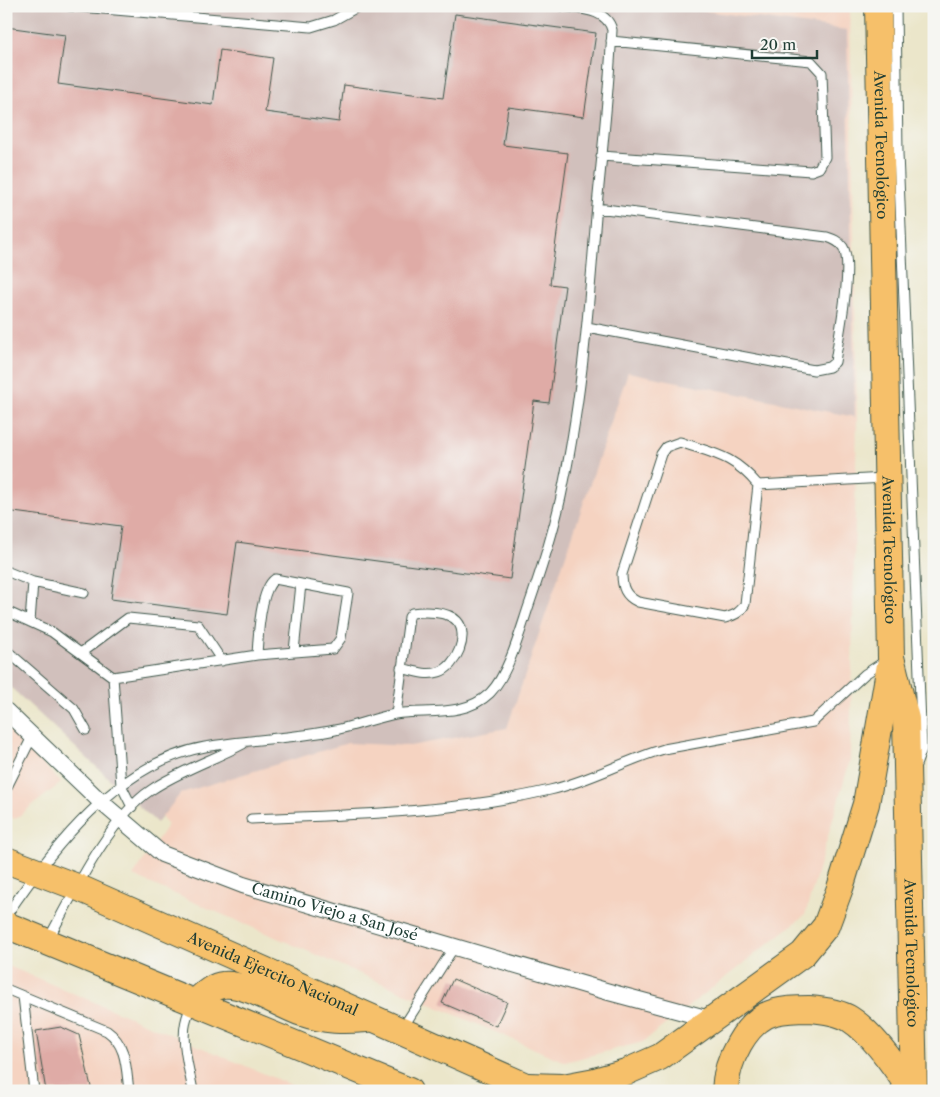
<svg xmlns="http://www.w3.org/2000/svg" width="940" height="1097" font-family="'Libre Caslon Text',serif">
<style>
.built{fill:#f5d3c1}
.industrial{fill:#d1c0bc}
.building{fill:#dfaba6}
.lines{fill:none;stroke-linecap:round;stroke-linejoin:round}
.lane-casing{stroke:#3e564a;stroke-width:11}
.street-casing{stroke:#3e564a;stroke-width:18}
.primary-casing{stroke:#3e564a;stroke-width:28}
.lane{stroke:#fff;stroke-width:9}
.street{stroke:#fff;stroke-width:16}
.primary{stroke:#f6c06b;stroke-width:26}
.labels{text-anchor:middle;stroke-width:4;stroke-linejoin:round;paint-order:stroke}
.street-label{font-size:15px;fill:#1f3d34;stroke:#f6f6f2}
</style>
<rect width="100%" height="100%" fill="#f6f6f2"/>
<filter id="ink" filterUnits="userSpaceOnUse"><feTurbulence type="fractalNoise" baseFrequency=".02" numOctaves="2"/><feDisplacementMap in="SourceGraphic" scale="10" xChannelSelector="R" yChannelSelector="G"/><feConvolveMatrix kernelMatrix="1 2 1 2 8 2 1 2 1" color-interpolation-filters="sRGB"/></filter>
<filter id="wash" filterUnits="userSpaceOnUse"><feTurbulence type="fractalNoise" baseFrequency=".0096" numOctaves="4" result="noise"/><feDisplacementMap in="SourceGraphic" scale="20" xChannelSelector="R" yChannelSelector="G"/><feGaussianBlur stdDeviation="1.12" result="paint"/><feColorMatrix in="noise" values="0 0 0 0 0 0 0 0 0 0 0 0 0 0 0 0 0 1.4 0 .05"/><feComposite in="paint" operator="in"/></filter>
<g filter="url(#wash)">
<rect width="100%" height="100%" fill="#ebe6ca"/>
<path class="built" d="M 6,6 L 850,6 L 857,418 L 850,760 L 805,915 L 643,1042 L 565,1062 L 133,876 L 168,824 L 6,659 Z
M 6,725 L 61,783 L 15,819 L 6,815 Z
M 6,965 L 305,1091 L 6,1091 Z"/>
<path class="industrial" d="M 6,6 L 670,6 L 847,30 L 855,417 L 628,372 L 507,728 L 410,746 L 348,743 L 181,793 L 157,823 L 6,683 Z"/>
<g id="blocks">
<path class="building" d="M 455,14 L 596,33 L 584,117 L 508,107 L 503,145 L 568,153 L 550,284 L 565,286 L 549,403 L 534,401 L 510,579 L 237,542 L 227,614 L 111,599 L 121,526 L 6,511 L 6,27 L 65,35 L 58,84 L 213,105 L 220,50 L 273,58 L 265,112 L 339,122 L 344,85 L 443,98 Z
M 453,979 L 507,1002 L 496,1026 L 442,1003 Z
M 61,1027 L 79,1035 L 92,1091 L 46,1091 L 36,1031 Z"/>
</g>
</g>
<g filter="url(#ink)">
<use href="#blocks" fill-opacity="0" stroke="#3e564a" stroke-width="1"/>
<g class="lines">
<g class="lane-casing">
<path id="lane" d="M 69,6 L 311,27 L 334,20 L 359,6
M 896,6 L 898,153 L 922,749 L 916,765
M 601,156 L 811,171 L 819,168 L 825,157 L 822,73 L 811,61 L 611,41
M 587,327 L 814,370 L 829,367 L 835,362 C 838,339 854,265 843,247 C 839,241 833,239 827,237 L 597,208
M 680,442 C 715,454 733,455 758,485 L 745,604 C 740,613 735,615 725,618 L 638,602 C 625,596 622,587 622,574 L 661,454 L 666,447 Z
M 758,485 L 885,478
M 6,571 L 33,582 L 30,622
M 33,582 L 84,593
M 6,611 L 52,632 L 113,677 L 257,655 L 333,649 L 341,638 L 348,593 L 301,584
M 6,650 L 74,709 L 86,730
M 82,652 L 128,618 L 198,625 L 222,661
M 257,655 C 258,638 260,589 275,579 L 301,584 L 294,651
M 113,677 L 121,785 L 132,807
M 396,714 L 409,617 L 412,613 C 424,611 448,611 457,621 C 470,635 456,667 439,672 C 426,676 414,671 401,668
M 6,789 L 32,737
M 251,819 C 351,815 451,813 550,790 C 590,781 625,760 664,749 L 813,722 L 865,674 L 885,661
M 6,916 C 52,848 119,762 205,747 C 248,739 292,739 335,730 C 355,726 375,718 395,714 C 427,709 464,718 490,693 C 508,675 520,632 528,608 C 542,567 556,525 564,482 C 582,395 589,305 596,216 C 602,154 609,92 612,30 C 607,9 580,9 562,6
M 48,940 C 72,896 110,817 151,790 C 179,771 213,760 243,744
M 6,989 L 107,1031 C 127,1045 126,1068 129,1091
M 23,996 L 34,1091
M 402,1029 L 454,947
M 193,1091 C 188,1062 176,1030 193,1004"/>
</g>
<g class="street-casing">
<g id="street">
<path id="s1" d="M 6,711 L 101,802 L 162,854 L 243,885 L 609,992 L 713,1020"/>
</g>
</g>
<g class="primary-casing">
<g id="primary">
<path id="s2" d="M 878,6 L 891,657 L 906,719 L 914,1091"/>
<path id="s3" d="M 6,860 L 77,887 L 537,1091"/>
<path d="M 6,925 L 409,1091"/>
<path d="M 194,1003 C 203,996 212,986 223,985 C 245,982 281,1006 302,1013 C 325,1021 344,1021 367,1019"/>
<path d="M 527,1086 L 563,1087 L 595,1081 L 626,1072 L 660,1057 L 803,954 L 826,926 L 840,888 L 866,804 L 890,665"/>
<path d="M 725,1091 C 726,1062 745,1020 775,1012 C 787,1009 798,1009 809,1009 C 822,1010 839,1012 850,1019 C 873,1034 896,1067 911,1091"/>
</g>
</g>
<use href="#lane" class="lane"/>
<use href="#street" class="street"/>
<use href="#primary" class="primary"/>
</g>
</g>
<g class="labels">
<g class="street-label">
<text dy="5" stroke="none"><textPath href="#s2" startOffset="139">Avenida Tecnológico</textPath></text>
<text dy="5" stroke="none"><textPath href="#s2" startOffset="544">Avenida Tecnológico</textPath></text>
<text dy="5" stroke="none"><textPath href="#s1" startOffset="394">Camino Viejo a San José</textPath></text>
<text dy="5" stroke="none"><textPath href="#s2" startOffset="949">Avenida Tecnológico</textPath></text>
<text dy="5" stroke="none"><textPath href="#s3" startOffset="290">Avenida Ejercito Nacional</textPath></text>
</g>
</g>
<rect width="940" height="1097" fill="none" stroke="#f6f6f2" stroke-width="25"/>
<path d="M752 50v8h65v-8" fill="none" stroke="#1f3d34" stroke-width="2.5"/>
<text x="760" y="50" font-size="15" fill="#1f3d34" stroke="#f6f6f2" stroke-width="4" paint-order="stroke">20 m</text>
</svg>
